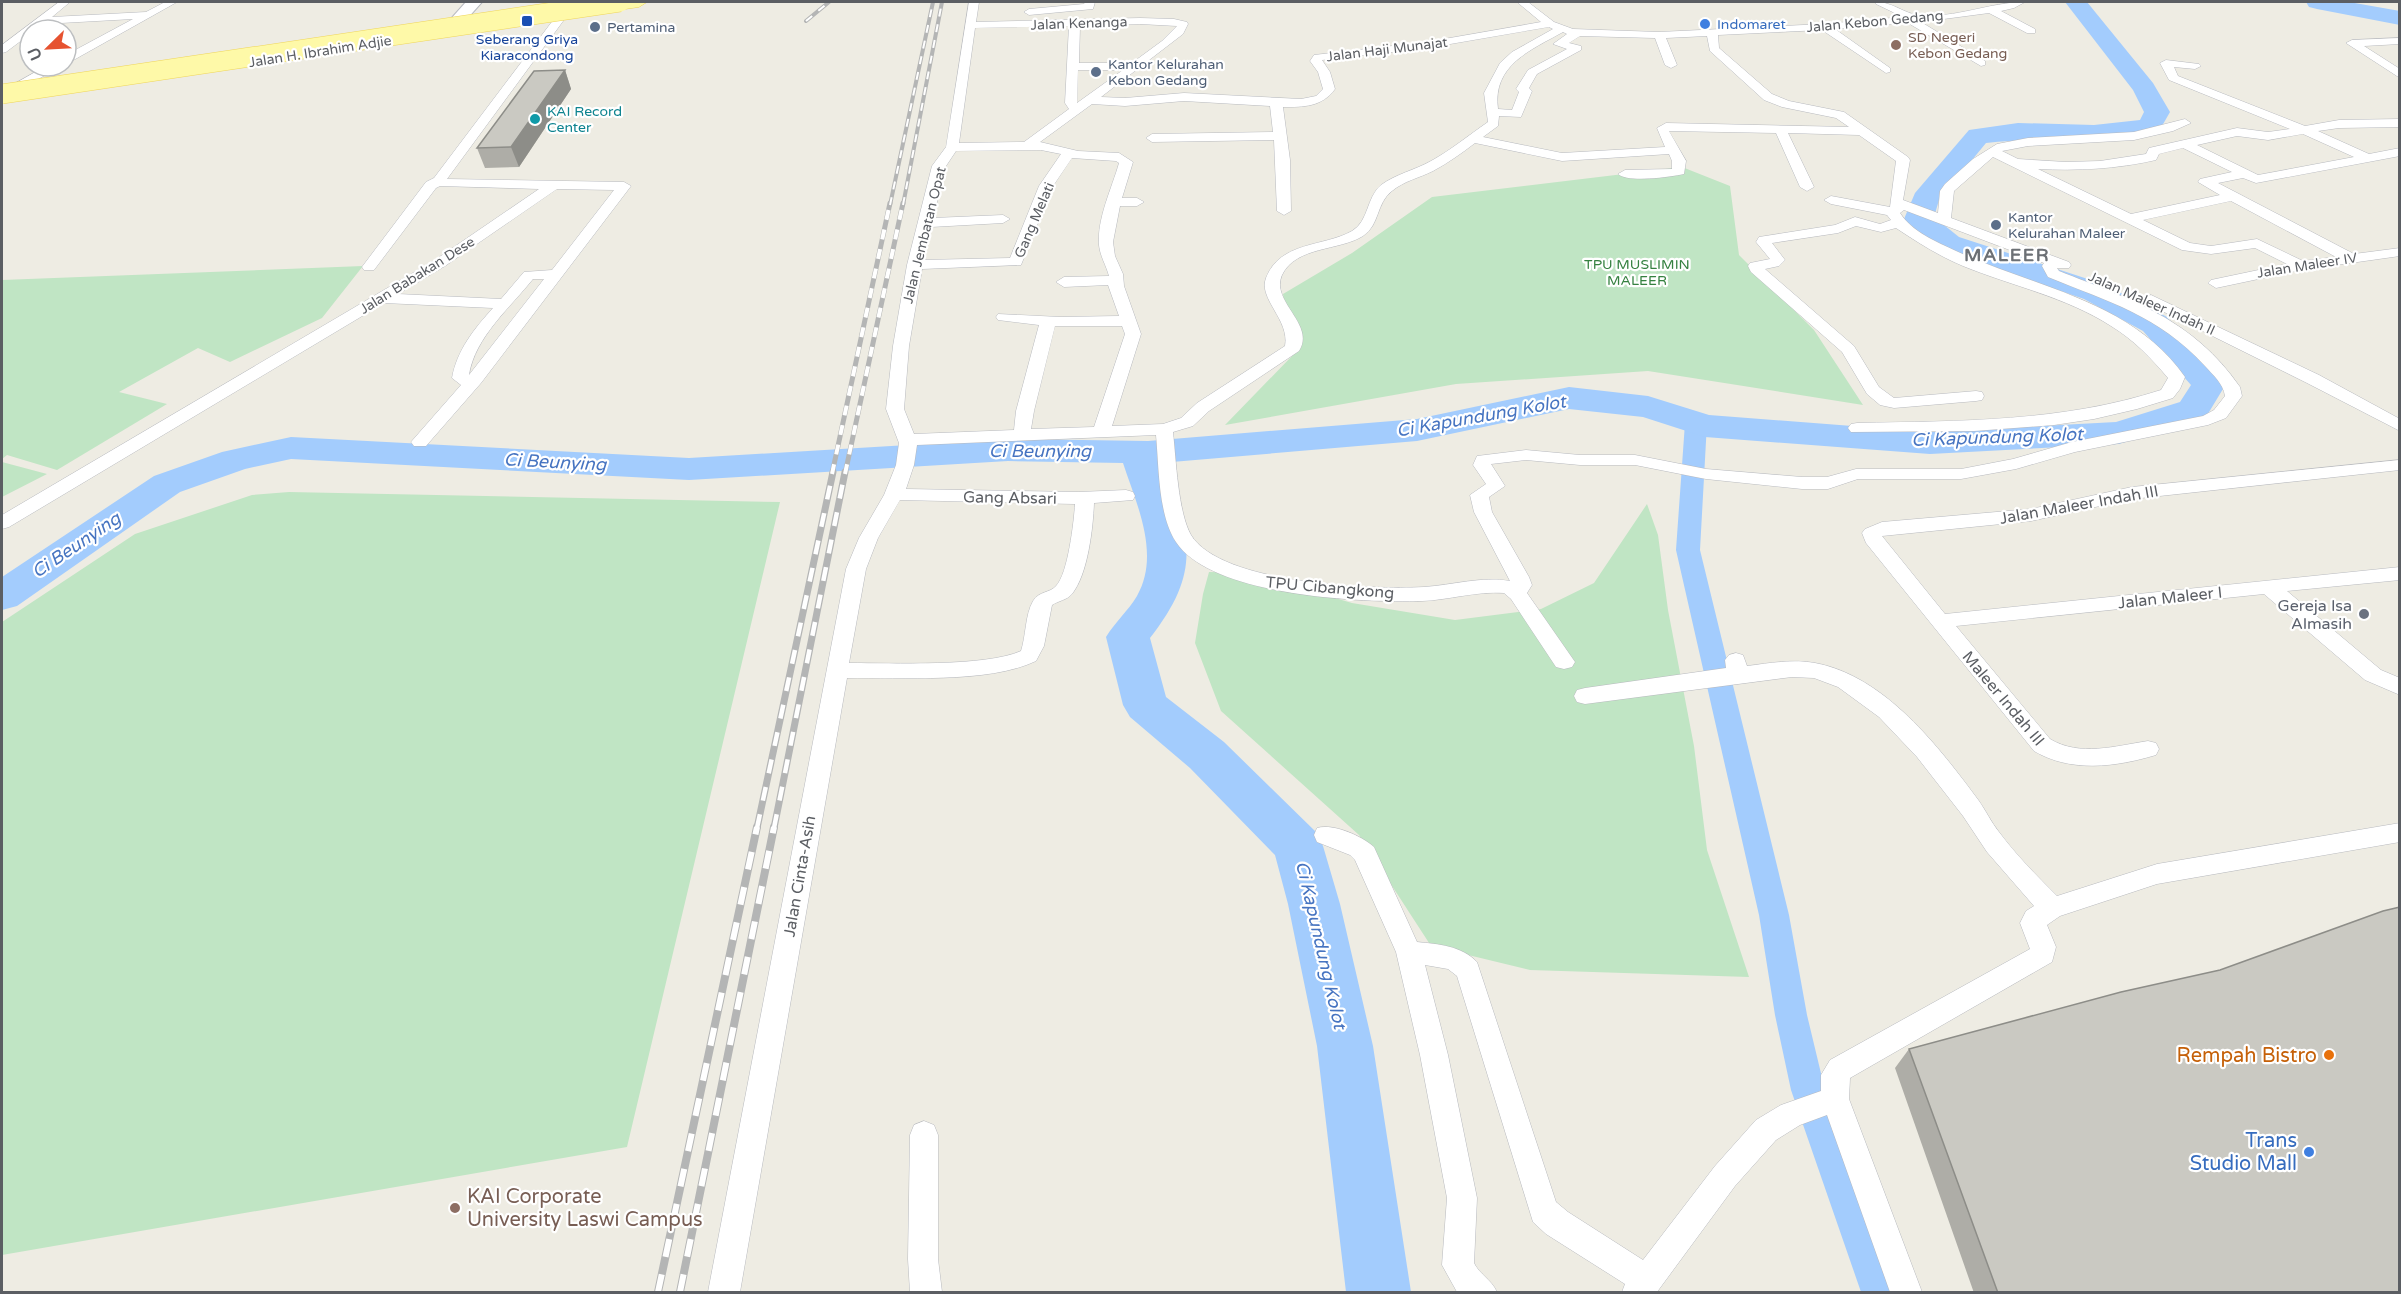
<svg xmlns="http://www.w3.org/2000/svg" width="2401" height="1294" font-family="'Varela Round',sans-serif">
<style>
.green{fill:#c0e5c4}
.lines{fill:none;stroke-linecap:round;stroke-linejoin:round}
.canal{fill:#a3ccfd;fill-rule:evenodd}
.river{fill:#a3ccfd;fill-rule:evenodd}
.street-casing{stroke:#b8babf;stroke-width:1}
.secondary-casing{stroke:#b9bbc1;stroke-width:2}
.primary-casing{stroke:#efd55b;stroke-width:1}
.street{fill:#fff;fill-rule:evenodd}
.secondary{fill:#fff;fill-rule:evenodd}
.primary{fill:#fef9a8;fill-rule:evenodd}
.rail-far3-casing{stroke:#b4b5b5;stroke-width:4}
.rail-far2-casing{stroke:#b4b5b5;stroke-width:5}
.rail-far1-casing{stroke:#b4b5b5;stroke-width:7}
.rail-casing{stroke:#b4b5b5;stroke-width:8}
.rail-far3{stroke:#fff;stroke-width:2;stroke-dasharray:8;stroke-linecap:butt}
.rail-far2{stroke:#fff;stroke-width:4;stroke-dasharray:10;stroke-linecap:butt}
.rail-far1{stroke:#fff;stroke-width:4.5;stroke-dasharray:14;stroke-linecap:butt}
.rail{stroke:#fff;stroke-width:6;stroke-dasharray:18;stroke-linecap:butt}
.primary-bridge-casing{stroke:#efd55b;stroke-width:20;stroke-linecap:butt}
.primary-bridge{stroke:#fef9a8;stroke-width:19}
.wall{fill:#aeada7}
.shaded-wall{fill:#8d8d88}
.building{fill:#cac9c2;stroke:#8d8d88;stroke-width:1.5}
.transit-dot{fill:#1a4fb4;stroke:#fff;stroke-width:2}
.shop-dot{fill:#3f7fe0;stroke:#fff;stroke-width:2}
.service-dot{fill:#5c6f8a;stroke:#fff;stroke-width:2}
.education-dot{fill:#8d6e63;stroke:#fff;stroke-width:2}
.culture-dot{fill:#0f9aa8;stroke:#fff;stroke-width:2}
.worship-dot{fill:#6b7280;stroke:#fff;stroke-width:2}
.food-dot{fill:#e8710a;stroke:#fff;stroke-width:2}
.labels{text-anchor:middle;stroke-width:4.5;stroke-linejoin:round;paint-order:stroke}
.far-street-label{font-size:14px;fill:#5b5e63;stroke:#fff}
.far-shop-label{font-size:14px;fill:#366cbe;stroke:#fff;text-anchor:start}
.far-service-label{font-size:14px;fill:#4e5e75;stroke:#fff;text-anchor:start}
.far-education-label{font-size:14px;fill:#785e54;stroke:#fff;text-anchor:start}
.far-transit-label{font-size:14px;fill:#164399;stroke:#fff}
.far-culture-label{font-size:14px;fill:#0d838f;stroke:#fff;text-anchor:start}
.far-park-label{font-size:14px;fill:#358140;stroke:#fff}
.street-label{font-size:16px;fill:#5b5e63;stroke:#fff}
.worship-label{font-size:16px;fill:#5b616d;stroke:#fff;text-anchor:end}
.far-district-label{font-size:18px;font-weight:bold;letter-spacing:1.5px;fill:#6c7075;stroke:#fff}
.water-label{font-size:18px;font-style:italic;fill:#4674c1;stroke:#fff}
.near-food-label{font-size:20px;fill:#c56008;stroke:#fff;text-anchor:end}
.near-shop-label{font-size:20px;fill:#366cbe;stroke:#fff;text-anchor:end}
.near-education-label{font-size:20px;fill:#785e54;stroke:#fff;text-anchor:start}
</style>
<rect width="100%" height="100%" fill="#eeece3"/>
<path class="green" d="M 1682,167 L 1730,186 L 1739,255 L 1814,330 L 1863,405 L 1648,371 L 1456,384 L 1225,425 L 1292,356 L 1283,294 L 1352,253 L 1432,197 Z
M 363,266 L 322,318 L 230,362 L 198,348 L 119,392 L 167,404 L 57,470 L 7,455 L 2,459 L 2,280 Z
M 2,462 L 47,474 L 2,497 Z
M 289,492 L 780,502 L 627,1147 L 2,1255 L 2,622 L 135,534 L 252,495 Z
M 1647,504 L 1658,535 L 1668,610 L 1694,746 L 1707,850 L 1749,977 L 1530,970 L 1431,946 L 1359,835 L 1221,711 L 1195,643 L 1203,594 L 1209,572 L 1251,573 L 1352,603 L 1455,620 L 1541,609 L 1594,583 Z"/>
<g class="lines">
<path class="canal" d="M 1696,417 L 1703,419 L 1707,423 L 1700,550 L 1789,915 L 1807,1015 L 1825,1090 L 1899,1292 L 1861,1292 L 1791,1090 L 1775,1015 L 1759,915 L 1676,550 L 1685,423 L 1689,419 Z"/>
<path class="river" d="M 2065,2 L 2087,2 L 2153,83 L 2170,112 L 2158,133 C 2102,147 2043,136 1986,143 L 1939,200 L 1934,217 L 1959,237 L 2106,285 L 2167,317 L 2226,384 L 2206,417 L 2119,444 L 1930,454 L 1705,437 L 1643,417 L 1569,409 L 1417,441 L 1160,463 C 1192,537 1202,571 1150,638 L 1166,697 L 1224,742 L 1316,832 L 1323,846 L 1340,904 L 1373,1046 L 1411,1292 L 1346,1292 L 1317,1046 L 1288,904 L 1275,855 L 1190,768 L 1130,717 L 1123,705 L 1106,637 C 1115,622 1128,611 1137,596 C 1161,554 1136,503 1123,463 L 1008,461 L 689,480 L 291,459 L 245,469 L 180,492 L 17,606 L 2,610 L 2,577 L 154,476 L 222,452 L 291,437 L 689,458 L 1008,439 L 1148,441 L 1417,419 L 1569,387 L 1648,396 L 1709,415 L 1930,432 L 2116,422 L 2180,402 L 2191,385 L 2143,331 L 2084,299 L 1937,249 L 1904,219 L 1915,193 L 1969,130 L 2018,123 L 2094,125 L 2140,120 L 2144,112 L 2133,90 Z
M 2306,2 L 2349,2 L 2400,11 L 2400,25 L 2317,9 L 2309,7 Z"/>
<g class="street-casing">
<path id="street" d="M 59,2 L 70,2 L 52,17 L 146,12 L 165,2 L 177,2 L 70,62 L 66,63 L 66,55 L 133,19 L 43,24 L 35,30 L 30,30 L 30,34 L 6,52 L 2,53 L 2,45 Z
M 969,2 L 979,2 L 976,22 L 1140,18 L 1174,19 L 1187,22 L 1188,24 L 1183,34 L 1101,97 L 1125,98 L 1184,93 L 1301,99 L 1316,96 L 1323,89 L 1318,72 L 1310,61 L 1314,55 L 1427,42 L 1541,22 L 1517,2 L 1528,2 L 1554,22 L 1573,29 L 1659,32 L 1824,24 L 1903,17 L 1876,4 L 1875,2 C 1894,2 1904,14 1919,15 C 1955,19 1990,2 2025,2 L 2014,8 L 2001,11 L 2035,29 L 2035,33 L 2027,33 L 1989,13 L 1921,22 L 1985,61 L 1985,65 L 1981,66 L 1908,23 L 1835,29 L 1890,68 L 1890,72 L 1886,73 L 1822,30 L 1718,35 L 1719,48 L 1772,94 L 1789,101 L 1844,112 L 1908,157 L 1910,160 L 1903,200 L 1938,213 L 1940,191 L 1945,184 L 1973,159 L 1997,144 L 2028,138 L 2134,132 L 2185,119 L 2191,123 L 2173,131 L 2134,140 L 2028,146 L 2002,151 L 2018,159 L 2066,162 L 2100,161 L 2146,154 L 2149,148 L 2237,128 L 2268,132 L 2290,129 L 2169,80 L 2160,63 L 2166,60 L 2199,64 L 2201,66 L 2195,69 L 2174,67 L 2178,76 L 2305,126 L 2339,120 L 2400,119 L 2400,127 L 2339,128 L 2318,131 L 2369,154 L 2400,148 L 2400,156 L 2256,183 L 2243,178 L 2218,183 L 2354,254 L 2400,248 L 2400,256 L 2301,270 L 2216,288 L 2208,283 L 2211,280 L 2287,264 L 2255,248 L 2211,254 L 2182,250 L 1993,157 L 1954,191 L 1951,218 L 2069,262 L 2071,265 L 2069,268 L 2057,268 L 2059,271 C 2132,300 2193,319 2240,387 L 2242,396 L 2226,418 L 2208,425 L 2075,452 L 2016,469 L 1961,479 L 1858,479 L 1828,489 L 1802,489 L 1706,479 L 1635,465 L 1580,465 L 1526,460 L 1491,464 L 1505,486 L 1489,497 L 1492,512 L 1529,577 L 1532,585 L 1527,593 L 1575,662 L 1572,667 L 1564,669 L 1556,667 L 1511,599 L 1504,593 C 1476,591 1449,600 1422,601 C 1362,603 1211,596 1176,542 C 1158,515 1159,466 1156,435 L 917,445 L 914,465 L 906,489 L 1079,492 L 1126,490 L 1133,492 L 1135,496 L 1133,500 L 1094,503 C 1093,528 1088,574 1072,594 C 1067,600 1058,601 1052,605 L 1044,646 L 1036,661 C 988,684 901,677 847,678 L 740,1292 L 708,1292 L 846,569 L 859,538 L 884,495 L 896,465 L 899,443 L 886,409 L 893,346 L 907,265 L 932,166 L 946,147 ZM 1140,24 L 1177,26 L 1162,41 L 1132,63 L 1079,63 L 1080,26 ZM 1069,26 L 1065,103 L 1069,109 L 1024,142 L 959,143 L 975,28 ZM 1549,27 L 1553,29 L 1512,52 L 1500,63 L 1484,93 L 1488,122 C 1469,135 1451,150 1431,161 C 1415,170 1396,174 1381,185 C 1366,198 1369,221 1352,231 C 1324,247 1280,241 1266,278 C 1258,299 1290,320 1285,346 L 1197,403 L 1181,418 L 1163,424 L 1112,426 L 1141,334 L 1124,286 L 1123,274 L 1115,256 L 1113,242 L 1120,206 L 1137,206 L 1144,202 L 1137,198 L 1122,198 L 1133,162 L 1119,153 L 1078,151 L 1040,142 L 1092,104 L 1125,106 L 1184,101 L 1270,106 L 1273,132 L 1152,134 L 1146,138 L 1152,142 L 1274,140 L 1277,211 L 1284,215 L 1291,211 L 1290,160 L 1283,107 C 1304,107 1322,107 1335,89 L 1330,72 L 1322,60 L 1427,48 ZM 1563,32 L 1567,34 L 1553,44 L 1567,49 L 1528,70 L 1516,89 L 1519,92 L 1512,110 L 1498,109 C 1492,65 1531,50 1563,32 ZM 1580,36 L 1655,38 L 1665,65 L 1671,68 L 1677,65 L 1666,38 L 1707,36 L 1710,51 L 1764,100 L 1782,107 L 1836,118 L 1849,127 L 1666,123 L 1657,128 L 1665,147 L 1562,153 L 1483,137 L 1498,126 L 1499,116 L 1521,117 L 1532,91 L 1529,88 L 1537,74 L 1581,50 L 1581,46 L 1569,43 ZM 1078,70 L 1123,70 L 1077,103 ZM 1669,131 L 1776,133 L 1800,187 L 1807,191 L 1814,187 L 1788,133 L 1859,135 L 1896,161 L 1890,207 L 1831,196 L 1824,200 L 1831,204 L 1887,215 L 1891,220 L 1880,224 L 1855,217 L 1835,225 L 1759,237 L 1756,242 L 1770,259 L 1750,263 L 1748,266 L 1751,272 L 1842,352 L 1867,394 L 1880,405 L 1894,408 L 1976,401 L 1982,400 L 1984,396 L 1982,392 L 1976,391 L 1894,398 L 1879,387 L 1854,346 L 1765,269 L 1779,266 L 1785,260 L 1772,243 L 1838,233 L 1856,226 L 1881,232 L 1896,228 C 1917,242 1939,256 1963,266 C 2012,286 2066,297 2111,326 C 2134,340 2151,358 2168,378 L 2161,390 C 2062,422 1960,421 1857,423 L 1851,424 L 1848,428 L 1851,432 L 1974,431 L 2054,425 L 2094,419 L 2137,409 L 2173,398 L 2180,389 L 2185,377 C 2131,300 2036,288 1956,251 C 1937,242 1912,232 1900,213 L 1904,210 L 2044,263 L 2042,266 L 2048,277 C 2109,302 2158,315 2205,366 C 2213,375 2223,383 2225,396 L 2214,410 L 2203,416 L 2072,442 L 2013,459 L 1961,469 L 1856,469 L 1827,477 L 1802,477 L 1706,469 L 1635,455 L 1580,455 L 1526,450 L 1477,456 L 1473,465 L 1486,484 L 1470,495 L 1474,512 L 1510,581 C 1482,576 1453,585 1424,587 C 1372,590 1221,584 1191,535 C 1178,512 1176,459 1173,432 L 1193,426 L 1209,411 L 1299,351 C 1316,324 1270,302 1282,275 C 1296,246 1339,251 1363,236 C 1380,225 1376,203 1392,191 C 1404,181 1419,178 1433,171 C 1448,163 1462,153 1475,143 L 1562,161 L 1669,154 L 1672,161 L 1672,169 L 1625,170 L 1618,174 C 1628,183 1670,177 1684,174 L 1686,161 ZM 2303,134 L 2354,157 L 2258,175 L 2197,145 L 2237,136 L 2268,140 ZM 2183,148 L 2232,172 L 2200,179 L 2198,182 L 2220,195 L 2131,214 L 2038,169 C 2077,171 2117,169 2156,160 L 2159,154 ZM 1041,150 L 1061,154 L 1039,186 L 1010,258 L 923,260 L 931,227 L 1003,223 L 1010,219 L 1003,215 L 933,218 L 946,166 L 956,151 ZM 1072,158 L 1116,161 L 1119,163 C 1112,188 1097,218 1099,245 C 1100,256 1106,265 1109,276 L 1064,277 L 1056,282 L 1064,287 L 1108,285 L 1119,316 L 1060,317 L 998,314 L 996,317 L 998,320 L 1039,325 L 1016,411 L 1014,430 L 914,434 L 904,409 L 909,346 L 922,269 L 1021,265 L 1053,186 ZM 2231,201 L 2336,257 L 2303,261 L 2257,239 L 2211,246 L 2190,243 L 2143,220 ZM 1055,326 L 1122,326 L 1125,334 L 1094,427 L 1031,429 L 1034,411 ZM 900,500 L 1075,504 C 1074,521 1068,574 1056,586 C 1050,593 1039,591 1033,601 C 1025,615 1026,636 1021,651 C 985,667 892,663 849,663 L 866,569 L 878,538 Z
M 1085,2 L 1095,2 L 1093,9 L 1029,15 L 1024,12 L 1029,9 L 1084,4 Z
M 564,10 L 569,13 L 447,179 L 624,182 L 631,186 L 481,383 L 426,446 L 414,446 L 411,442 L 461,385 L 452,378 C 457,350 474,329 493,308 L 384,303 L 9,527 L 2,529 L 2,515 L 435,260 L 539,189 L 440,186 L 436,188 L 374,270 L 364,270 L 362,267 L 426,182 L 434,178 L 560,11 ZM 557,189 L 614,190 L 552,270 L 524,272 L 501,299 L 398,294 L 445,266 ZM 533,279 L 544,279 L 469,375 C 475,337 510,308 533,279 Z
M 2400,38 L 2400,44 L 2364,46 L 2400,69 L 2400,78 L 2346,43 L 2352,40 Z
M 46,66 L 61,66 L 19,90 L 15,91 L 9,87 Z
M 2151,295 L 2319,375 L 2400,419 L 2400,431 L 2307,383 L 2146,303 L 2143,300 Z
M 2400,460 L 2400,470 L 2132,499 L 2031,521 L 1882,536 L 1945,614 L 2400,567 L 2400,580 L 2287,591 L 2381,670 L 2400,678 L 2400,695 L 2365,680 L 2264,594 L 1956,626 L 2050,739 C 2080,757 2115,746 2148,741 L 2156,743 L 2159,749 L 2156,755 C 2116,767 2071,773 2034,751 L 1866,543 L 1862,533 L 1865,529 L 1882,522 L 2031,509 L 2132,487 Z
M 1736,653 L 1743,655 L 1747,666 C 1770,663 1793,659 1815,663 C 1885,676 1939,747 1979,801 C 1986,811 1991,822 1999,832 C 2016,855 2036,875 2057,896 L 2157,864 L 2400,823 L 2400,842 L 2157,884 L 2060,916 L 2047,925 L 2056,947 L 2052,962 L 1850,1078 L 1849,1099 L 1922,1292 L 1890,1292 L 1827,1115 L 1800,1125 L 1776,1140 L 1735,1186 L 1657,1292 L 1622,1292 L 1625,1284 L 1546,1234 L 1533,1222 L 1457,976 L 1448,969 L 1425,965 L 1448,1055 L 1477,1198 L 1474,1263 C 1480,1275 1491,1279 1497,1292 L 1457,1292 L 1442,1265 L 1447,1198 L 1420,1055 L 1396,952 L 1355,860 L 1350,855 L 1317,842 L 1314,835 L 1317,828 C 1333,823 1362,836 1374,847 L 1417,942 C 1438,944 1462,946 1477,962 L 1556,1202 L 1568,1212 L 1643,1260 L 1715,1166 L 1756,1120 L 1781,1105 L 1821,1091 L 1821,1075 L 1830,1060 L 2030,949 L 2020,923 L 2026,911 L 2034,906 L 1987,852 L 1963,816 L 1917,757 L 1879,717 L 1838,687 L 1814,678 L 1792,677 L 1585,704 L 1577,702 L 1574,696 L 1577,690 L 1585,688 L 1726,668 L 1725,660 L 1729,655 Z
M 924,1121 L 934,1125 L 938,1135 L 938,1259 L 942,1292 L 910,1292 L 908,1259 L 910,1135 L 914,1125 Z"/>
</g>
<g class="secondary-casing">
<path id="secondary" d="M 466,2 L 482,2 L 465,21 L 468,29 L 466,32 L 454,32 L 449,21 Z"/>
</g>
<g class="primary-casing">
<path id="primary" d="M 608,2 L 647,2 L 639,7 L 584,15 L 576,10 L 578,6 Z"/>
</g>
<use href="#street" class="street"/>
<use href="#secondary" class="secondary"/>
<use href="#primary" class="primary"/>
<g class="rail-far3-casing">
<path id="rail-far3" d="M 806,21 L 829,2
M 890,205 L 933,2
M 903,205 L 942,2"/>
</g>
<g class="rail-far2-casing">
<path id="rail-far2" d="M 832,474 L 890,203
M 845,474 L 903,203"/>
</g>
<g class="rail-far1-casing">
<path id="rail-far1" d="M 757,828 L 833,472
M 774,828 L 845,472"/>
</g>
<g class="rail-casing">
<path id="rail" d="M 658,1292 L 757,827
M 680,1292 L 774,827"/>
</g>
<use href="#rail-far3" class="rail-far3"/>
<use href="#rail-far2" class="rail-far2"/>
<use href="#rail-far1" class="rail-far1"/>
<use href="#rail" class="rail"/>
<g class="primary-bridge-casing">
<path id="primary-bridge" d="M 2,94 L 620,2"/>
</g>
<use href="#primary-bridge" class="primary-bridge"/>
</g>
<path class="wall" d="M 565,70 L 571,89 L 519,167 L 485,168 L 477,148 Z
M 2220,970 L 2400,1293 L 1974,1293 L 1895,1068 L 1909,1049 Z"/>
<path class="shaded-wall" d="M 565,70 L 571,89 L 519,167 L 511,147 Z"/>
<path class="building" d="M 565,70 L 511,147 L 477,148 L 534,71 Z
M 2400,907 L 2400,1293 L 1998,1293 L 1909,1049 L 2121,992 L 2220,970 L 2383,911 Z"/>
<rect class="transit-dot" x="521" y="15" width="12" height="12" rx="3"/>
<g class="shop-dot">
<circle cx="1705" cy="24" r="6"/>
<circle cx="2309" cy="1152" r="6"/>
</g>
<g class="service-dot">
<circle cx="595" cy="27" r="6"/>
<circle cx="1096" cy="72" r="6"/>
<circle cx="1996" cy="225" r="6"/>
</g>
<g class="education-dot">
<circle cx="1896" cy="45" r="6"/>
<circle cx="455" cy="1208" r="6"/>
</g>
<circle class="culture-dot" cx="535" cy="119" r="6"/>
<circle class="worship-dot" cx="2364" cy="614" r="6"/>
<circle class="food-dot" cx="2329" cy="1055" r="6"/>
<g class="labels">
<g class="far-street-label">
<text transform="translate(1875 21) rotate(-5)" y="5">Jalan Kebon Gedang</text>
<text transform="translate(1079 23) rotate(-2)" y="5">Jalan Kenanga</text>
<text transform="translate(1387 49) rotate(-7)" y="5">Jalan Haji Munajat</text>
<text transform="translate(320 51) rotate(-9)" y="5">Jalan H. Ibrahim Adjie</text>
<text transform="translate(1034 220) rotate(-67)" y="5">Gang Melati</text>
<text transform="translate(924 235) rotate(-76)" y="5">Jalan Jembatan Opat</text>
<text transform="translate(2307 265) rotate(-9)" y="5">Jalan Maleer IV</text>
<text transform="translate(417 275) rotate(-32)" y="5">Jalan Babakan Dese</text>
<text transform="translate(2152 303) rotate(24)" y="5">Jalan Maleer Indah II</text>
</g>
<g class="far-shop-label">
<text x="1717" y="29">Indomaret</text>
</g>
<g class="far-service-label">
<text x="607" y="32">Pertamina</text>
<text x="1108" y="69">Kantor Kelurahan<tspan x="1108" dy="16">Kebon Gedang</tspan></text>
<text x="2008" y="222">Kantor<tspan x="2008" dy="16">Kelurahan Maleer</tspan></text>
</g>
<g class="far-education-label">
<text x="1908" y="42">SD Negeri<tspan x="1908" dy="16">Kebon Gedang</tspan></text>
</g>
<g class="far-transit-label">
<text x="527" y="44">Seberang Griya<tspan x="527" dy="16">Kiaracondong</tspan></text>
</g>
<g class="far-culture-label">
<text x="547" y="116">KAI Record<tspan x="547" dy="16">Center</tspan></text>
</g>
<g class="far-park-label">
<text x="1637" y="269">TPU MUSLIMIN<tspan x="1637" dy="16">MALEER</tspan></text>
</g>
<g class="street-label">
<text transform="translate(1010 497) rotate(1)" y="6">Gang Absari</text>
<text transform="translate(2079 504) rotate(-10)" y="6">Jalan Maleer Indah III</text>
<text transform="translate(1330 587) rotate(5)" y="6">TPU Cibangkong</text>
<text transform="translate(2170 597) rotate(-6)" y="6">Jalan Maleer I</text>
<text transform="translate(2004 698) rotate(50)" y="6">Maleer Indah III</text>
<text transform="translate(799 876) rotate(-80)" y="6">Jalan Cinta-Asih</text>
</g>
<g class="worship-label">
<text x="2352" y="611">Gereja Isa<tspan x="2352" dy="18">Almasih</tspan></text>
</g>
<g class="far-district-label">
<text x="2007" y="261">MALEER</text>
</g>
<g class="water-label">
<text transform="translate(1481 416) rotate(-10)" y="6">Ci Kapundung Kolot</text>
<text transform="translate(1997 437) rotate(-2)" y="6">Ci Kapundung Kolot</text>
<text x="1040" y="457">Ci Beunying</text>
<text transform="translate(555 462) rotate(3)" y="6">Ci Beunying</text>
<text transform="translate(76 545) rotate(-34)" y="6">Ci Beunying</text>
<text transform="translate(1321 945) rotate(77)" y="6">Ci Kapundung Kolot</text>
</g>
<g class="near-food-label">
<text x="2317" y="1062">Rempah Bistro</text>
</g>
<g class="near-shop-label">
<text x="2297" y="1147">Trans<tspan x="2297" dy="23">Studio Mall</tspan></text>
</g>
<g class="near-education-label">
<text x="467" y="1203">KAI Corporate<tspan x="467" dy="23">University Laswi Campus</tspan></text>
</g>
</g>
<rect width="2401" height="1294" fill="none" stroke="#5b5e63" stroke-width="6"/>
<g transform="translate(48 48) rotate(246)"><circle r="28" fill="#ffffff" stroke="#bdbfc1" stroke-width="1.5"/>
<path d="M0-4.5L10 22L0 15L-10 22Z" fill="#e65230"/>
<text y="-9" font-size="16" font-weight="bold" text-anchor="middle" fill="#5b5e63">U</text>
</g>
</svg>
